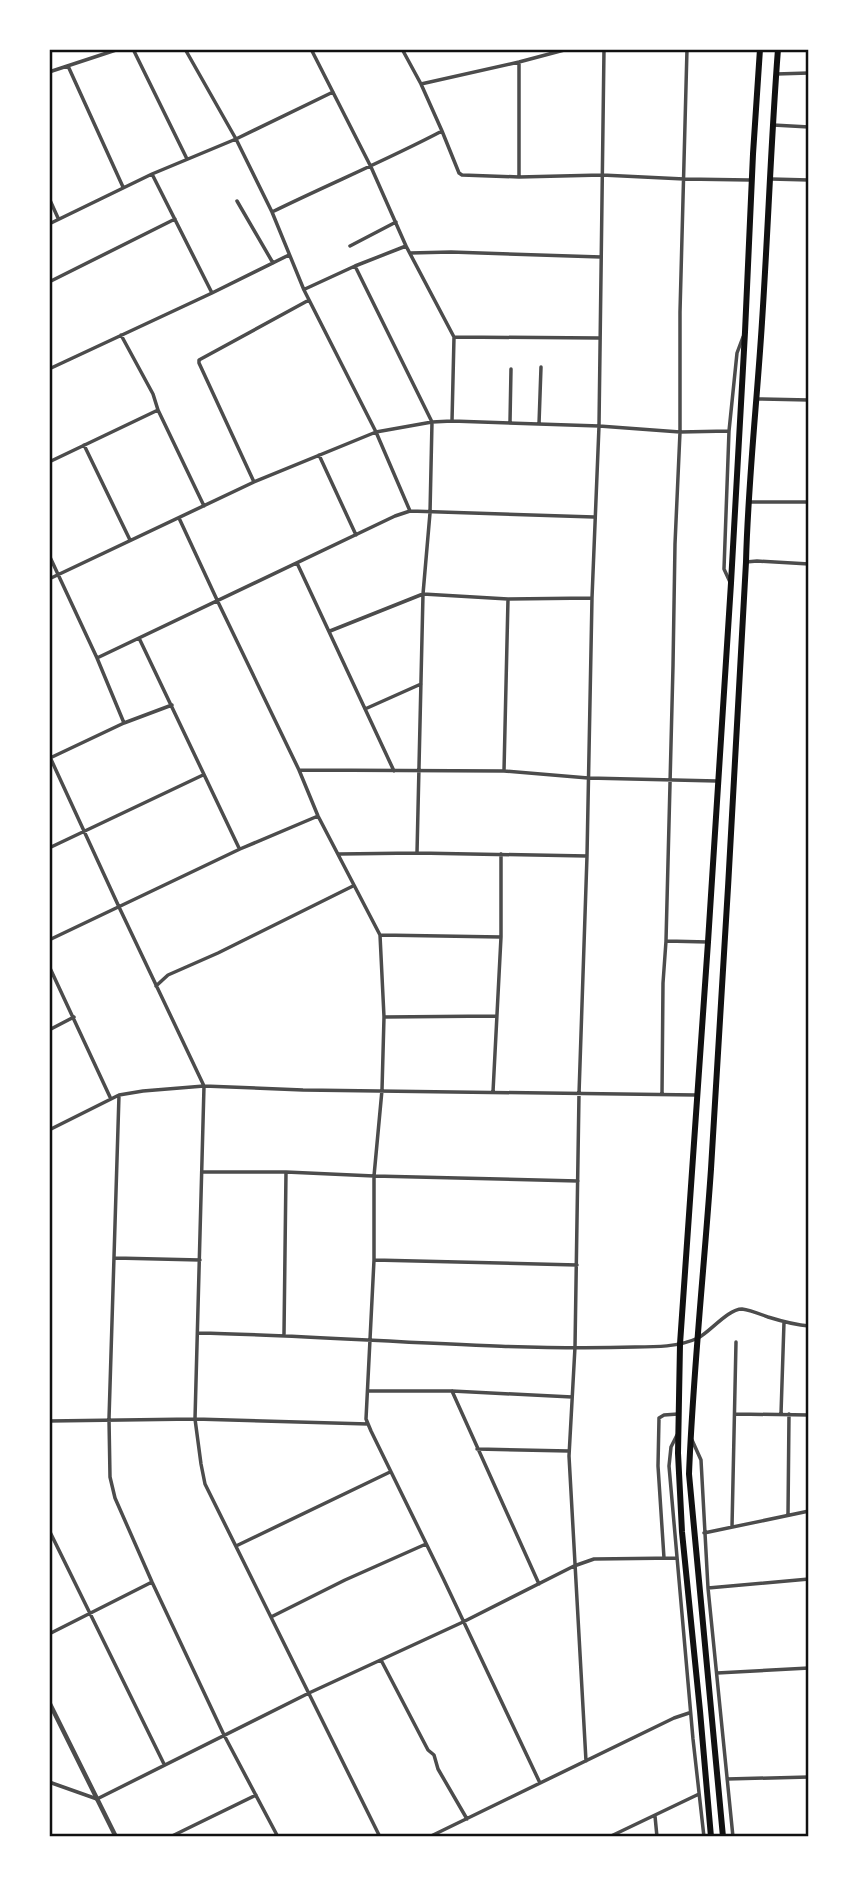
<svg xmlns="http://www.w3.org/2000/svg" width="858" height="1886" font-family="'Open Sans',sans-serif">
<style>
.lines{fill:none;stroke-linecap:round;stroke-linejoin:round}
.minor{stroke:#4c4c4c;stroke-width:3.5}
.tertiary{stroke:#4c4c4c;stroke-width:4.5}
.primary{stroke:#111;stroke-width:6}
.neatline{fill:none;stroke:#111;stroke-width:2.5}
</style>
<rect width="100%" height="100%" fill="#fff"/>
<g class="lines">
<path class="minor" d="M 133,49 L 187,159
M 185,49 L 236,139 L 272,212 L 304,290 L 376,432 L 410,511
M 311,49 L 371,167 L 406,246 L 454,337 L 452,421
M 402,49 L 421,84 L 442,131
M 519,62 L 519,177
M 68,66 L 123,187
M 49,72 L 119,49
M 776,74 L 809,73
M 421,84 L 519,62 L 568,49
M 773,125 L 809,127
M 152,174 L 212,293
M 771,179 L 809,180
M 49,198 L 58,218
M 237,201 L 273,263
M 272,212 C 329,184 387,160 442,131 L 459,173 L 462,175 L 519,177 L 602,175 L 684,179 L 750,180
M 49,224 L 152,174 L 236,139 L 333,92
M 350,246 L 396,222
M 410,253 L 451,252 L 601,257
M 355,266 L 432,422 L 430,513 L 423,594 L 417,853
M 49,282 L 175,219
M 305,289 L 355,266 L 406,246
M 121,335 L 153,394 L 158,410 L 204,506
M 454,337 L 599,338
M 49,369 L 212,293 L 289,255
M 758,399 L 809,400
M 510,422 L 511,369
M 539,424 L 541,367
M 84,445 L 130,540
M 319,455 L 356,535
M 49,462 L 158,410
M 254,482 L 199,363 L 199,360 L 309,300
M 750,502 L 809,502
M 179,518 L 218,602 L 299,770 L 318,816 L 380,935 L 384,1017 L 382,1090 L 374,1176 L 374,1260 L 366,1419 L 371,1431 L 443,1578 L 540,1783
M 49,555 L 97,658 L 124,723
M 746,562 L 757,561 L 809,564
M 297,563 L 394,771
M 49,579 L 254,482 L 376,432 L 432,422 L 452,421 L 599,426 L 680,432 L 729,431
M 730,582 L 724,569 L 729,431 L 737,353 L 743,337
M 330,631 L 423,594 L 508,599 L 592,598
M 139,638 L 239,848
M 97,658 L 395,516 L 410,511 L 594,517
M 365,709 L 421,684
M 49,755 L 119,907 L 204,1086 L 195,1419 L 201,1464 L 205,1484 L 380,1837
M 50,758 L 124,723 L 172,705
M 300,770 L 504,771 L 588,778 L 717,781
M 504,771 L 508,599
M 49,848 L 203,775
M 339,854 L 417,853 L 587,856
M 380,935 L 501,937
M 49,940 L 240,849 L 318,816
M 666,941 L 708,942
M 49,966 L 110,1097
M 156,986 L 168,975 L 218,953 L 353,886
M 384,1017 L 497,1016
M 49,1030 L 74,1017
M 493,1092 L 501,937 L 501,854
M 119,1095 L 109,1419 L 110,1477 L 115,1498 L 152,1582 L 224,1735 L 278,1837
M 662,1095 L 663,983 L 666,941 L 673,666 L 675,544 L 680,432 L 680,312 L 687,49
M 49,1130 L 119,1095 L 143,1091 L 204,1086 L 303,1090 L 696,1095
M 202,1172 L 286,1172 L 374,1176 L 578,1181
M 115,1258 L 200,1260
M 374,1260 L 577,1265
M 198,1333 C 344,1336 489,1351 635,1347 C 655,1347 679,1347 698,1338 C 710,1332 728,1309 742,1309 C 750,1310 760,1314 768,1317 C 781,1321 795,1325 809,1326
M 284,1334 L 286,1172
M 368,1391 L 452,1391 L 572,1397
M 452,1391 L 539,1584
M 736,1414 L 809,1415
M 781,1414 L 784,1322
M 49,1421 L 195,1419 L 368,1424
M 677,1435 L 671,1447 L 669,1466 L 693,1739 L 704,1837
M 692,1440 L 701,1460 L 708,1588 L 733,1837
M 477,1449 L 569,1451
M 788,1515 L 789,1414
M 732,1527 L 736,1342
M 49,1530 L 164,1764
M 704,1533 L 809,1511
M 236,1546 L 390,1472
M 664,1558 L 658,1466 L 659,1418 L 664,1415 L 678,1414
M 708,1588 L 809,1579
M 271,1617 L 345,1580 L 426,1544
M 49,1634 L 152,1582
M 381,1660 L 428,1750 L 434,1755 L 438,1769 L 467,1819
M 717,1673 L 809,1668
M 586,1761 L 569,1456 L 575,1347 L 579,1094 L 587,856 L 592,598 L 599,426 L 604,49
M 727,1779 L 809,1777
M 49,1782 L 97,1799 L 309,1693 L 463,1622 L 574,1566 L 594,1559 L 677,1558
M 655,1816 L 657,1837
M 170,1837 L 256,1795
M 429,1837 L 674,1718 L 689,1713
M 609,1837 L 699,1794"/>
<path class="tertiary" d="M 49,1702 L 116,1837"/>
<path class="primary" d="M 711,1837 L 700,1711 L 682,1532 L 678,1453 L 680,1344 L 708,942 L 731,583 L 745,332 L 753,154 L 760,49
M 723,1837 L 689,1474 C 693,1372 704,1270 711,1169 C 724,967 735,764 746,562 C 748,482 757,402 762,322 C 768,231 771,140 778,49"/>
</g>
<rect width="858" height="1886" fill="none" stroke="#ffffff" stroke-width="102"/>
<rect x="51" y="51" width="756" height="1784" class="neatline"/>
</svg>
